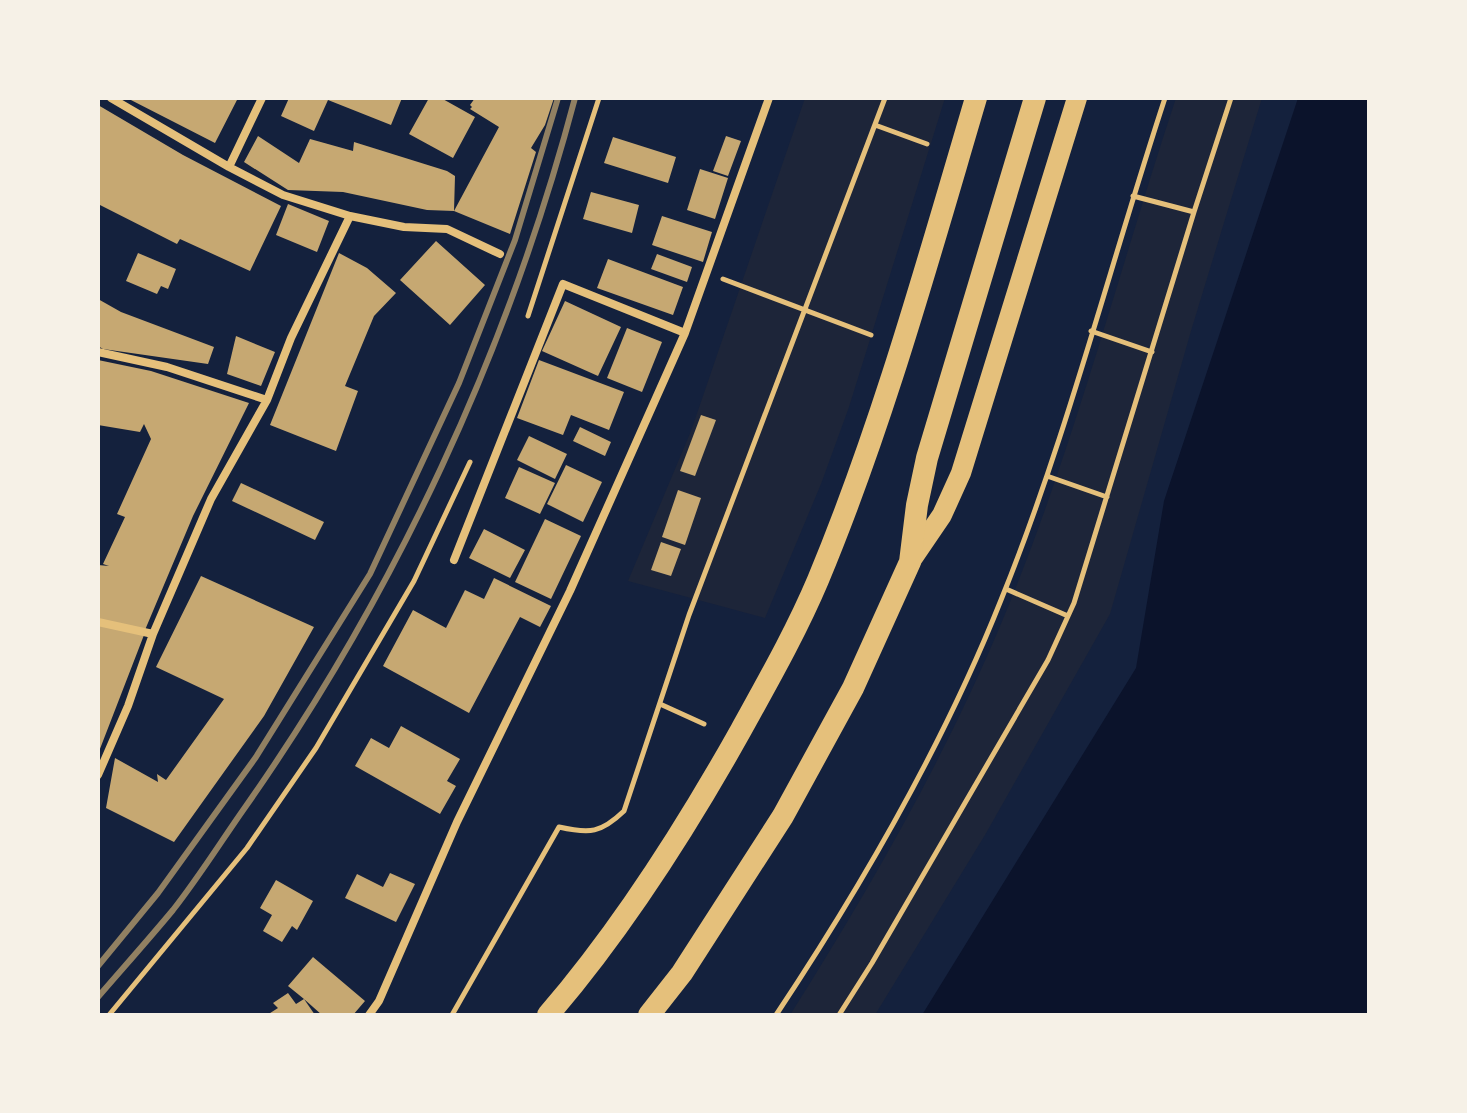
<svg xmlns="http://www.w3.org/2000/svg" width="1467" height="1113" font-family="'Varela Round',sans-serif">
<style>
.green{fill:#1d2539}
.water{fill:#0b132b}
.building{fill:#c6a872}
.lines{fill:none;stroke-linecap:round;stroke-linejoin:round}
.path{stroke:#e5c07b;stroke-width:5}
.minor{stroke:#e5c07b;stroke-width:8}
.primary{stroke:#e5c07b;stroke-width:20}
.trunk{stroke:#e5c07b;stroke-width:22}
.rail{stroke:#918062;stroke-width:6}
</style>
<rect width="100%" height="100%" fill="#14213d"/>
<path class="green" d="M 805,98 L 945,98 L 849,407 L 821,484 L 765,618 L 628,581 L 691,431 Z
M 1176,98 L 1262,98 L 1191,331 L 1110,614 L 985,835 L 875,1015 L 790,1015 C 876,879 957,737 1016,587 C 1079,428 1122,261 1176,98 Z"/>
<path class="water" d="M 1298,98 L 1369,98 L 1369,1015 L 922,1015 L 1136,668 L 1164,501 Z"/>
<path class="building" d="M 127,98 L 238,98 L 215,143 Z
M 289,98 L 402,98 L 391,125 L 328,100 L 314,131 L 281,116 Z
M 429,98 L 441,98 L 475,117 L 453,158 L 409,134 Z
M 475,98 L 554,98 L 545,125 L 531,148 L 536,152 L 510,234 L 454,211 L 499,127 L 470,109 L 472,107 L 470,105 Z
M 98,105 L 183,155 L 281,206 L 250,271 L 180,239 L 177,244 L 98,204 Z
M 258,136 L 299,163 L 310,139 L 353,151 L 354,142 L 447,171 L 455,176 L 454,211 L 427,210 L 343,192 L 288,190 L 244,162 Z
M 726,136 L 741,141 L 728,176 L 713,171 Z
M 613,137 L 676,157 L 668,183 L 604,163 Z
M 700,169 L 728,178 L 715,219 L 687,210 Z
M 591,192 L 639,205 L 632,233 L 583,219 Z
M 288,204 L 329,221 L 317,252 L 276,235 Z
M 662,216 L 712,232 L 703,262 L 652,245 Z
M 436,241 L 485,285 L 450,325 L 400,280 Z
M 138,253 L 176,269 L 168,289 L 161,286 L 157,294 L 126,281 Z
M 339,253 L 367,268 L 396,293 L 374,316 L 345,386 L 358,391 L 336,451 L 270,425 Z
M 657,254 L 692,267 L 687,282 L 651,269 Z
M 608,259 L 683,287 L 673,315 L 597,288 Z
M 98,299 L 121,312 L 214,347 L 208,364 L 103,349 L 98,346 Z
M 565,301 L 621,327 L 598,376 L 542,351 Z
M 627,328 L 662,342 L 642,392 L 607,378 Z
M 236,336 L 275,352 L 261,386 L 227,374 Z
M 98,360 L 151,371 L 249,403 L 193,516 L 145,630 L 98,619 L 98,565 L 109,566 L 103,564 L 125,517 L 117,514 L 151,439 L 144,424 L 140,432 L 98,425 Z
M 539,360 L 624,392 L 609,430 L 571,415 L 563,435 L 517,418 Z
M 701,415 L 716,420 L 695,476 L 680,471 Z
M 580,427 L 611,442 L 605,456 L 573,441 Z
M 529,436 L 567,454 L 555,479 L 517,460 Z
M 566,465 L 602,482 L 583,522 L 547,504 Z
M 519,467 L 555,483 L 540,514 L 505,498 Z
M 241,483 L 324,522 L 315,540 L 232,501 Z
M 678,490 L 701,498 L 685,545 L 662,537 Z
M 545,519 L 581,536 L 551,599 L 515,582 Z
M 484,529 L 525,550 L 510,578 L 469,558 Z
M 661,542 L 681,549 L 671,576 L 651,570 Z
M 201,576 L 314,627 L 264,716 L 174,842 L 106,808 L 115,758 L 158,782 L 157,774 L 166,780 L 224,699 L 156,667 Z
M 494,578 L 551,606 L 540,627 L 520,617 L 469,713 L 383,666 L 413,610 L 446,628 L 465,590 L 484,599 Z
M 98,624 L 144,635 L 98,754 Z
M 401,726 L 460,759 L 447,781 L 456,786 L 440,814 L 355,766 L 371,738 L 389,748 Z
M 390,873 L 415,884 L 396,922 L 345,898 L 357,874 L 383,887 Z
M 276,880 L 313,901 L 297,930 L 292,926 L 282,942 L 263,931 L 272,915 L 260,908 Z
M 313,957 L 365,1001 L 353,1015 L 322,1015 L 304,999 L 315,1015 L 267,1015 L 278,1008 L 273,1003 L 288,993 L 296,1004 L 304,999 L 288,986 Z"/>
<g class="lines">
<path class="path" d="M 875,125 L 927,144
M 1133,196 L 1194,212
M 723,279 L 871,335
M 528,316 L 599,98
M 1091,331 L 1152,352
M 1047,476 L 1107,497
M 1006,589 L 1068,616
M 660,704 L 704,724
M 109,1015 L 247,848 L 316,748 L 414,581 L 470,462
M 452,1015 L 559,827 C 590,834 601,833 624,811 L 689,615 L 885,98
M 776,1015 C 863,884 943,746 1001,600 C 1067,437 1110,265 1165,98
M 839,1015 L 872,963 L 1048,660 L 1074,603 L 1194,212 L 1231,98"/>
<path class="minor" d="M 111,98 L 229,167 L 283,195 L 350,216 L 404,227 L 447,229 L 500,254
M 229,167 L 262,98
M 98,352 L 167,367 L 267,400
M 454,560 L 563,284 L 685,333
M 98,622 L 153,634
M 98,775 L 128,706 L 153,634 L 211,499 L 267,400 L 291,338 L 350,216
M 369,1015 L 379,1001 L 457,822 L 570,591 L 685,333 L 769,98"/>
<path class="primary" d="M 910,562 L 942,515 L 961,473 L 1077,98"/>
<path class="trunk" d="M 548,1015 C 623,928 685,830 741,730 C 768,681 796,632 818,580 C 883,424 928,260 976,98
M 649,1015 L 682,973 L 783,816 L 853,688 L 910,562 L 917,505 L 927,458 L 1035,98"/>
<path class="rail" d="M 98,966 L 158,893 L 256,757 L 370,574 L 459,383 L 515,240 L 558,98
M 98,997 C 123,968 149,939 173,910 C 199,877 222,840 246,806 C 396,592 508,351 575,98"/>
</g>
<rect width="1467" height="1113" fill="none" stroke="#f6f1e7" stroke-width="200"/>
</svg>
